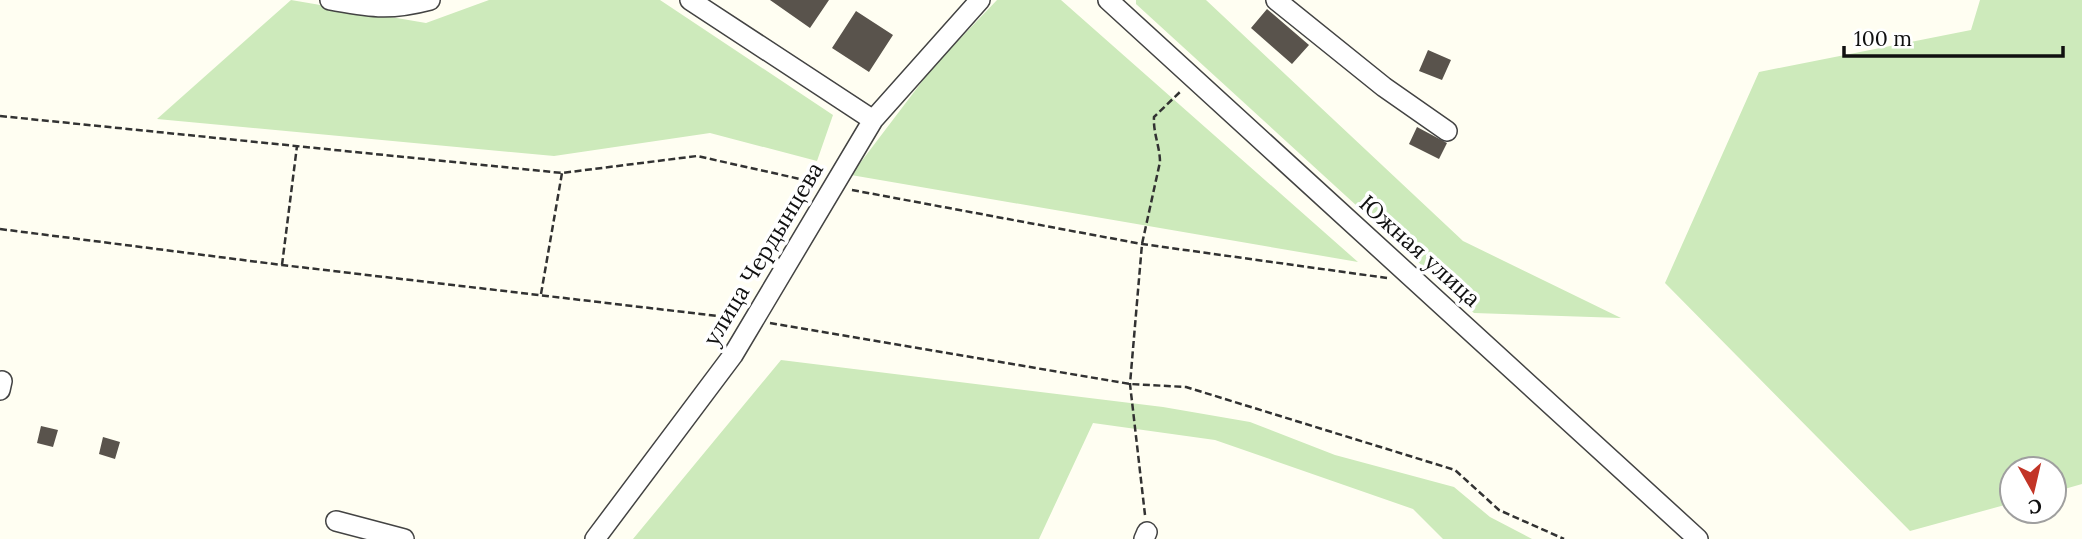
<svg xmlns="http://www.w3.org/2000/svg" width="2082" height="539" font-family="Lora,serif">
<style>
.green{fill:#cdeabb}
.building{fill:#59534c}
.lines{fill:none;stroke-linecap:round;stroke-linejoin:round}
.minor-casing{stroke:#434343;stroke-width:22}
.path{stroke:#323232;stroke-width:2.5;stroke-dasharray:7 3.5;stroke-linecap:butt}
.minor{stroke:#fff;stroke-width:19}
.labels{text-anchor:middle;stroke-width:7;stroke-linejoin:round;paint-order:stroke}
.street-label{font-size:23px;fill:#101010;stroke:#fff}
</style>
<rect width="100%" height="100%" fill="#fffef2"/>
<path class="green" d="M 291,0 L 426,23 L 489,0 L 660,0 L 833,115 L 817,161 L 710,133 L 554,156 L 157,119 Z
M 997,0 L 1061,0 L 1358,262 L 851,175 L 933,67 Z
M 1136,0 L 1206,0 L 1463,241 L 1621,318 L 1474,313 L 1136,4 Z
M 1980,0 L 2082,0 L 2082,484 L 2054,492 L 2054,469 L 2012,469 L 2012,503 L 1910,531 L 1665,283 L 1759,72 L 1971,30 Z
M 781,360 L 1163,407 L 1250,422 L 1335,455 L 1454,487 L 1490,517 L 1532,539 L 1443,539 L 1413,509 L 1215,440 L 1093,423 L 1039,539 L 633,539 Z"/>
<path class="building" d="M 770,0 L 829,0 L 810,28 Z
M 1267,9 L 1309,45 L 1292,64 L 1251,28 Z
M 856,11 L 893,35 L 869,72 L 832,48 Z
M 1428,50 L 1451,60 L 1442,80 L 1419,71 Z
M 1417,127 L 1447,143 L 1439,159 L 1409,144 Z
M 41,426 L 58,430 L 53,447 L 37,443 Z
M 103,437 L 120,442 L 115,459 L 99,454 Z"/>
<g class="lines">
<g class="minor-casing">
<path id="minor" d="M 330,0 C 371,7 388,11 430,0
M 690,0 L 873,120
M 1108,0 L 1698,539
M 1276,0 L 1384,87 L 1447,131
M 0,390 L 2,381
M 336,521 L 404,539
M 595,539 L 733,355 L 873,120 L 980,0
M 1144,539 L 1147,532"/>
</g>
<path class="path" d="M 0,116 L 562,173 L 697,156 L 818,183
M 852,190 L 1142,244 L 1387,278
M 0,229 L 282,265 L 735,318
M 282,265 L 297,146
M 541,294 L 562,173
M 770,323 L 1130,384 L 1186,387 L 1455,470 L 1499,510 L 1564,539
M 1145,515 L 1130,384 L 1142,244 L 1160,162 C 1160,147 1153,133 1154,117 L 1182,90"/>
<use href="#minor" class="minor"/>
</g>
<g class="labels">
<g class="street-label">
<text transform="translate(1420 251) rotate(42)" y="8">Южная улица</text>
<text transform="translate(763 254) rotate(-59)" y="8">улица Чердынцева</text>
</g>
</g>
<g transform="translate(2033 490) rotate(172)"><circle r="33" fill="#ffffff" stroke="#9f9f9f" stroke-width="2"/>
<path d="M0-5L12 26L0 18L-12 26Z" fill="#c23426"/>
<text y="-10" font-size="19" font-weight="bold" text-anchor="middle" fill="#101010">С</text>
</g>
<path d="M1844 46v10h219v-10" fill="none" stroke="#101010" stroke-width="3.5"/>
<text x="1854" y="46" font-size="21" fill="#101010" stroke="#ffffff" stroke-width="5" paint-order="stroke">100 m</text>
</svg>
